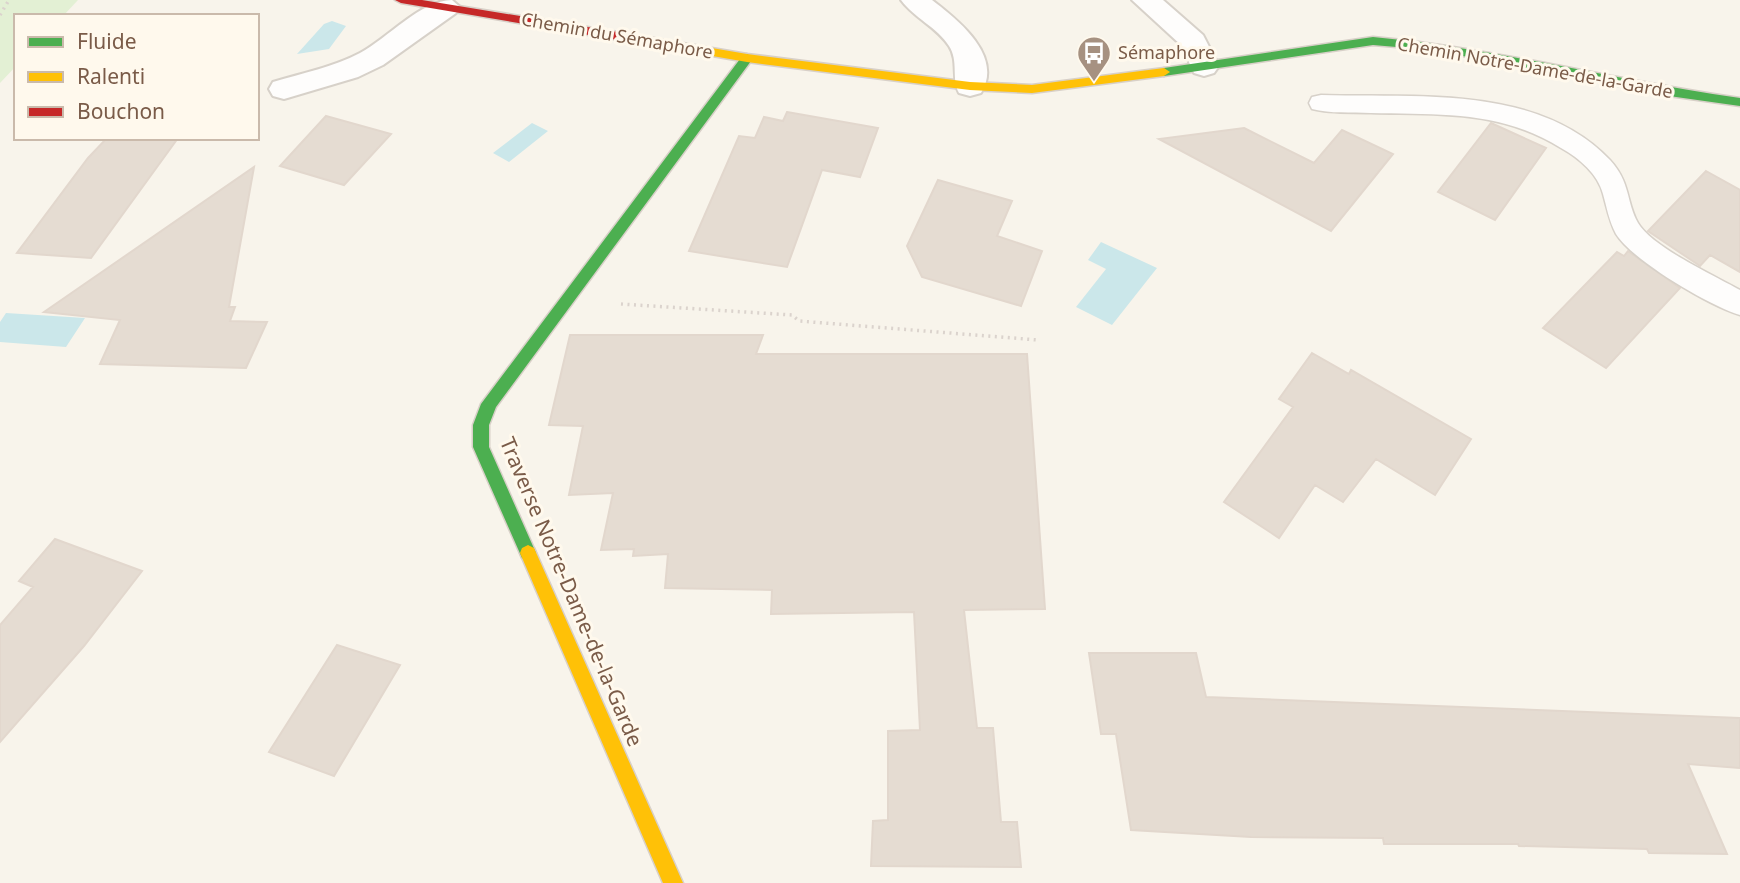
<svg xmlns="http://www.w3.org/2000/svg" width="1740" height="883" font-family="'Noto Sans',sans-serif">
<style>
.green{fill:#e3f0d4}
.water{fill:#cbe7ea}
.building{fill:#e5dcd2;stroke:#e2d7cd;stroke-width:2}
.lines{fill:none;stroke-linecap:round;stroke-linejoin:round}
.lane-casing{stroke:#d7d1c9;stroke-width:3}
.street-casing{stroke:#d7d1c9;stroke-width:4}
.fast-casing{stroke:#d8d0c8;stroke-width:3}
.slow-casing{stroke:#d8d0c8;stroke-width:3}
.jam-casing{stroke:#d8d0c8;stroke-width:3}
.path{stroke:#dbd3cd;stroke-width:3.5;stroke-dasharray:2 4.5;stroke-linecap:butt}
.lane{fill:#fefdfc;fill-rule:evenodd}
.street{fill:#fefdfc;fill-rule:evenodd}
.fast{fill:#4caf50;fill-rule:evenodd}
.slow{fill:#ffc107;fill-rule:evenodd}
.jam{fill:#c62828;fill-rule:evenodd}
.labels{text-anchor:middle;stroke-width:6;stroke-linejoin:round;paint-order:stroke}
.far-street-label{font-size:18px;fill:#7a5b48;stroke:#fff9ed}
.far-poi-label{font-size:18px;fill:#7a5b48;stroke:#fff9ed;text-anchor:start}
.street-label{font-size:21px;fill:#7a5b48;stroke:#fff9ed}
</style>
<rect width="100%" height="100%" fill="#f8f4eb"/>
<path class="green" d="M 0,0 L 78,0 L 63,16 L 16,16 L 16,66 L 0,83 Z"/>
<path class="water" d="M 332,21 L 346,26 L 329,49 L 297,54 L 324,24 Z
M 532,123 L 548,131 L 509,162 L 493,153 Z
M 1101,242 L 1157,268 L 1112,325 L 1076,307 L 1106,269 L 1088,260 Z
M 6,313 L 85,318 L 66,347 L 0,342 L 0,322 Z"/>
<path class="building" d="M 787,112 L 878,128 L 860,177 L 822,170 L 787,267 L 689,251 L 739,136 L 755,138 L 764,117 L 783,121 Z
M 326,116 L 391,134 L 344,185 L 280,166 Z
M 1491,123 L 1546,148 L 1495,220 L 1438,192 Z
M 1244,128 L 1314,163 L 1342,130 L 1393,154 L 1331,231 L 1159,139 Z
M 107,138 L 178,138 L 91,258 L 17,253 L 88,158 Z
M 254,167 L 229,307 L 235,307 L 230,321 L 267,322 L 246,368 L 100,364 L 120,320 L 44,312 Z
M 1706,171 L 1740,190 L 1740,272 L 1710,255 L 1700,266 L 1648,231 Z
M 938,180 L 1012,201 L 997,236 L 1042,251 L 1021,306 L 922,277 L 907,246 Z
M 1628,251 L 1680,288 L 1606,368 L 1543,328 L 1617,252 L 1624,256 Z
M 570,335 L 763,335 L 756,354 L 1027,354 L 1045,609 L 964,610 L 977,728 L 993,728 L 1001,822 L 1017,822 L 1021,867 L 871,866 L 873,821 L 888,820 L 888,731 L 920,730 L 914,612 L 771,614 L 772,590 L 665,588 L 668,554 L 633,556 L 634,549 L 601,550 L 613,493 L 569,495 L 583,426 L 549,425 Z
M 1312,353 L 1349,374 L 1351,370 L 1471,439 L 1435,495 L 1376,459 L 1343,502 L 1315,485 L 1279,538 L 1224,502 L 1293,407 L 1279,399 Z
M 55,539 L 142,571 L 84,646 L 0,742 L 0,625 L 33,587 L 19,581 Z
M 337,645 L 400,665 L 334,776 L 269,752 Z
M 1089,653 L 1196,653 L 1206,697 L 1740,718 L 1740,768 L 1688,764 L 1727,854 L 1649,853 L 1647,849 L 1519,846 L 1518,844 L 1384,844 L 1383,838 L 1251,837 L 1131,830 L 1116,734 L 1101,734 Z"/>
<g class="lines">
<g class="lane-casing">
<path id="lane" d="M 1321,95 C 1416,98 1538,84 1610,160 C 1631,183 1626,202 1638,223 C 1652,247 1715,276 1740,290 L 1740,315 C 1710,306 1633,261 1616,234 C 1609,221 1607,208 1603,194 C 1598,174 1579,158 1561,148 C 1500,110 1440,115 1371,113 C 1351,112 1331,114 1312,109 L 1309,103 L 1312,97 Z"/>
</g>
<g class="street-casing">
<path id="street" d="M 452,0 L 460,7 L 456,13 L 383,65 L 358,77 L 284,99 L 273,96 L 269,89 L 273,82 C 303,73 333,67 360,53 C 388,38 421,0 452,0 Z
M 901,0 L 932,0 C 958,20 1004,56 981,93 L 970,96 L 959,93 C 951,79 959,61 949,46 C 937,27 914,18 901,0 Z
M 1132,0 L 1163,0 L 1203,35 L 1219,66 L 1214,73 L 1204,76 L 1194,73 L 1181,45 Z"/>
</g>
<g class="fast-casing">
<path id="fast" d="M 1373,37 C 1496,48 1617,81 1740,98 L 1740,106 L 1669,96 L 1432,50 L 1373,45 L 1164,76 L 1158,72 L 1164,68 Z
M 747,54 L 753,58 L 751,61 L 496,407 L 489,425 L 489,447 L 536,553 L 534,558 L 528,561 L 522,558 L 473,447 L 473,425 L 481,404 L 743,55 Z"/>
</g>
<g class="slow-casing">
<path id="slow" d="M 624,33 L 747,54 L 970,82 L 1032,85 L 1164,68 L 1170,72 L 1164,76 L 1032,93 L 970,90 L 747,62 L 620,40 L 618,37 Z
M 528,545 L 534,548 L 683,883 L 663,883 L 520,553 L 522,548 Z"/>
</g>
<g class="jam-casing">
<path id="jam" d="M 395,0 L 422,0 L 624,33 L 630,37 L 624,41 L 401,3 Z"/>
</g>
<path class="path" d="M 0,15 L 9,0
M 621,304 L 792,315 L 799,321 L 1038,340"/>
<use href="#lane" class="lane"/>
<use href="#street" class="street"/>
<use href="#fast" class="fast"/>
<use href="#slow" class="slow"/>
<use href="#jam" class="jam"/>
</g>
<defs>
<g id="bus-pin" transform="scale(1.75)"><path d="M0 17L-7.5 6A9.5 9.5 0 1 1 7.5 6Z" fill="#a69181" stroke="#fff9ed"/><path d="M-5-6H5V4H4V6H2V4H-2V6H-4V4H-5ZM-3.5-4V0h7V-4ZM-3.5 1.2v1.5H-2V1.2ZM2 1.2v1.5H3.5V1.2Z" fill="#fff"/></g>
</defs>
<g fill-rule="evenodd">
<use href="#bus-pin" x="1094" y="53"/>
</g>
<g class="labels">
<g class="far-street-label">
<text transform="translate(617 36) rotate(10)" y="6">Chemin du Sémaphore</text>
<text transform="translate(1535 68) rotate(10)" y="6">Chemin Notre-Dame-de-la-Garde</text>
</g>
<g class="far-poi-label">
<text x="1118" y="59">Sémaphore</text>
</g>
<g class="street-label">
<text transform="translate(571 592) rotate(67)" y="7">Traverse Notre-Dame-de-la-Garde</text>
</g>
</g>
<rect x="14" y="14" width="245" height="126" fill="#fff9ed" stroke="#cabaab" stroke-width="2"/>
<rect x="28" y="37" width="35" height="10" fill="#4caf50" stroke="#cabaab" stroke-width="2"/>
<text x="77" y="49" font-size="21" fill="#7a5b48">Fluide</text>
<rect x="28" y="72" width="35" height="10" fill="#ffc107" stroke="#cabaab" stroke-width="2"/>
<text x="77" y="84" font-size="21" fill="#7a5b48">Ralenti</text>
<rect x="28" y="107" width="35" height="10" fill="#c62828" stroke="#cabaab" stroke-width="2"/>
<text x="77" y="119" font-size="21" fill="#7a5b48">Bouchon</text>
</svg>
